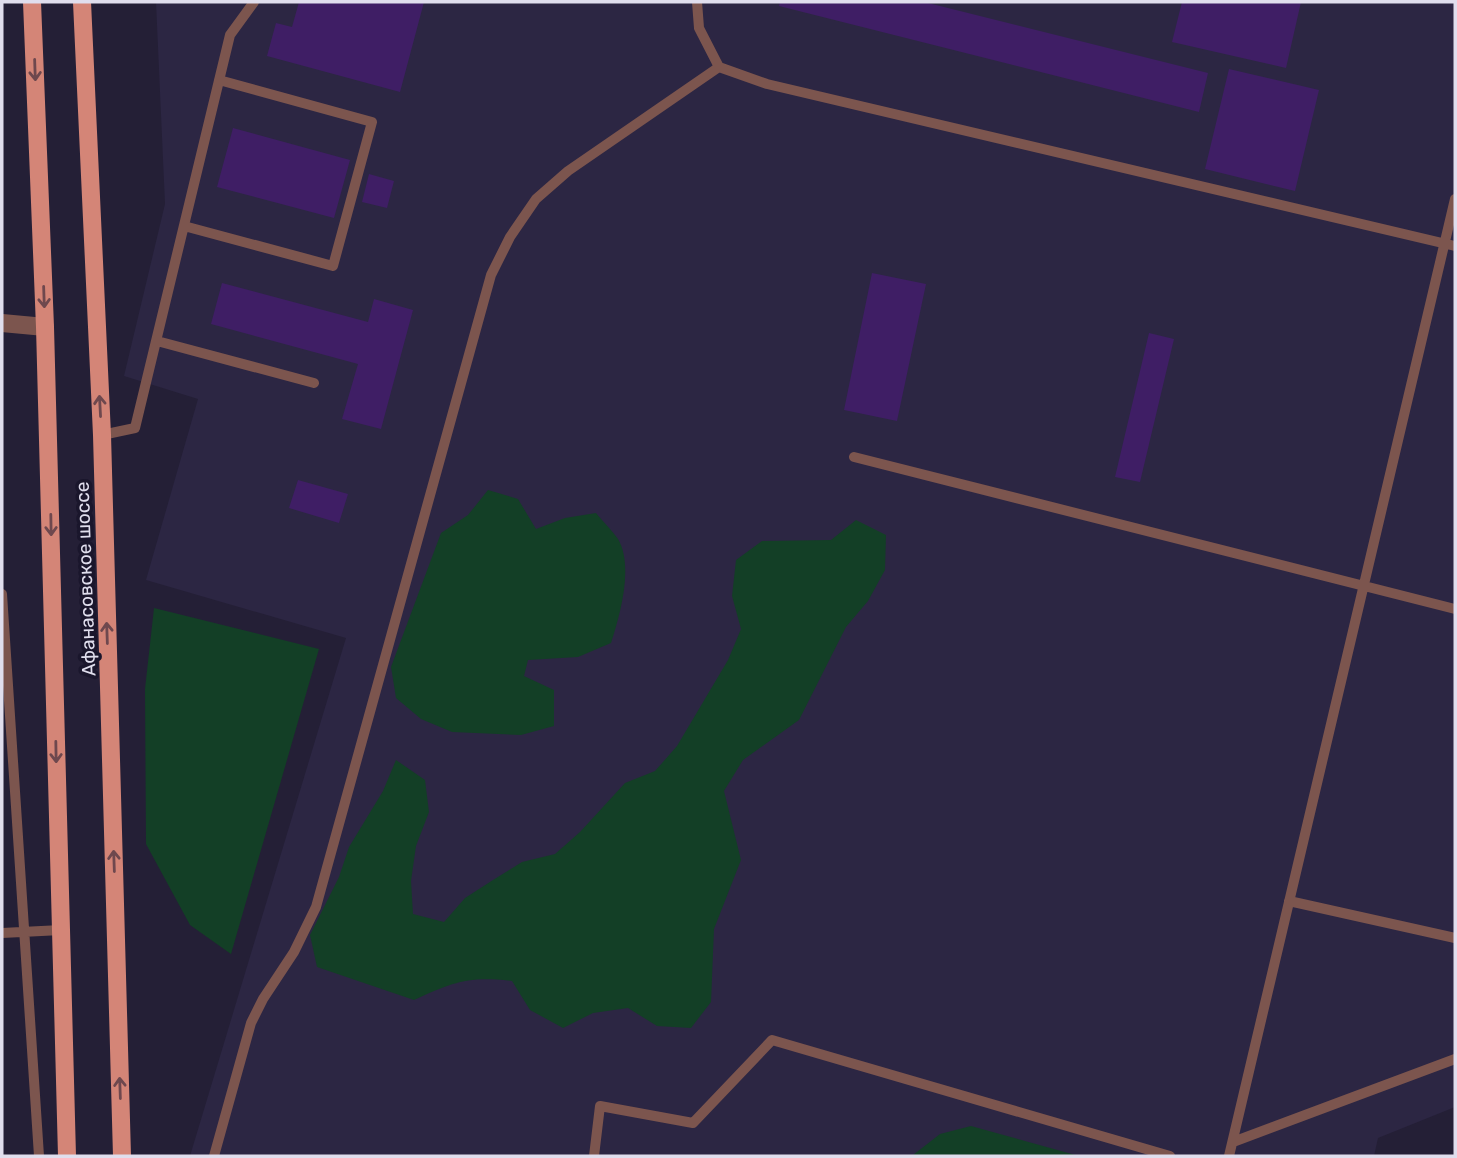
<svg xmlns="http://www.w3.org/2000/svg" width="1457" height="1158" font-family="Rubik,sans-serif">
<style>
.built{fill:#2c2643}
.green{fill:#133f26}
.building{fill:#3f1e65}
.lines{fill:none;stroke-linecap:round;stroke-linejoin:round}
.lane{stroke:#7c554e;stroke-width:10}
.street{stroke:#7c554e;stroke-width:18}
.primary{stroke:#d48577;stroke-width:18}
.oneway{stroke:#6e484e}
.labels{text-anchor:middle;stroke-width:7;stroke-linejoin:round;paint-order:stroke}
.street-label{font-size:19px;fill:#e0deed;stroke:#1a162c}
</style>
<rect width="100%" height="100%" fill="#241f36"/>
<path class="built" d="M 156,2 L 1455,2 L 1455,1107 L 1378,1138 L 1374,1156 L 190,1156 L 346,638 L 146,580 L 198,399 L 124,376 L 165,204 Z"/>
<path class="green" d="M 488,490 L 518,499 L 536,529 L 565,518 L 596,513 C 603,522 612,530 618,539 C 634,566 620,615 611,643 L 578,657 L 528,660 L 524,676 L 554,690 L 554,726 L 521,735 L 452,732 L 421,719 L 396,698 L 391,667 L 441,533 L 468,515 Z
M 856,520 L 886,535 L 885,570 L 868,601 L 846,627 L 799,720 L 743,760 L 724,791 L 741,860 L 714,929 L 711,1002 L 691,1028 L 657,1026 L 628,1008 L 593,1013 L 563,1028 L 530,1010 L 512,981 C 468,976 454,982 414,1000 L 317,967 L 310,935 L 339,877 L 349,847 L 383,791 L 396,760 L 425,780 L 429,812 L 416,846 L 411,881 L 413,914 L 444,922 L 465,898 L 493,880 L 522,862 L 555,854 L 580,832 L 625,783 L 655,771 L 677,746 L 728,660 L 741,629 L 732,596 L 736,560 L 762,541 L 831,540 Z
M 154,608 L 319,649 L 231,954 L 190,925 L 146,844 L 145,689 Z
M 971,1126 L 1079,1156 L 898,1156 L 913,1155 L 940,1134 Z"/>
<path class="building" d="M 299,2 L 424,2 L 400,92 L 267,56 L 276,23 L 292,27 Z
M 780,2 L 924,2 L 1208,73 L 1199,112 L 779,6 Z
M 1182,2 L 1301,2 L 1286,68 L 1172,42 Z
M 1229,69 L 1319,90 L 1295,191 L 1205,169 Z
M 233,128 L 350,160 L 334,218 L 217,187 Z
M 369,174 L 394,181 L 387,208 L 362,202 Z
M 872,273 L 926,284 L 897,421 L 844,410 Z
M 222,283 L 368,322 L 374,299 L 413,310 L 381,429 L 342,419 L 358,364 L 211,324 Z
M 1149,333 L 1174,339 L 1140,482 L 1115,477 Z
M 298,480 L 348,494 L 339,523 L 289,508 Z"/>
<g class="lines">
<path class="lane" d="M 697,2 L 699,28 L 719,67 L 767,84 L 1455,246
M 184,226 L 333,266 L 372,122 L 219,80
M 157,341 L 314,383
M 102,435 L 135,428 L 230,35 L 254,2
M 854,457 L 1455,609
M 2,594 L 39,1156
M 1289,901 L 1455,938
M 2,933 L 61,930
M 1233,1142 L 1455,1059
M 214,1156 L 251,1023 L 263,999 L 294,952 L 316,907 L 491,275 L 510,237 L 536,199 L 568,171 L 719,67
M 594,1156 L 600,1106 L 693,1123 L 772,1040 L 1170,1156
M 1229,1156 L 1455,199"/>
<path class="street" d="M 2,323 L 45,327"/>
<path class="primary" d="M 32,2 L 45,327 L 67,1156
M 82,2 L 102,435 L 122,1156"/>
</g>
<defs><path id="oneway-shaft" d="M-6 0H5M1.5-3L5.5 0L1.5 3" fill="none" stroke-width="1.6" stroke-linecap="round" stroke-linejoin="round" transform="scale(1.75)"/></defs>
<g class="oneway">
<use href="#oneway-shaft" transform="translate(35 70) rotate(88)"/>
<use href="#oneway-shaft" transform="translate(44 297) rotate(88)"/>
<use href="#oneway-shaft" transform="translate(100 406) rotate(-93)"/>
<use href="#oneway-shaft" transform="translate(51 525) rotate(89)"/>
<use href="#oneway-shaft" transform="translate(107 633) rotate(-92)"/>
<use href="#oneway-shaft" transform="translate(56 752) rotate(89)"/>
<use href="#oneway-shaft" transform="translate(114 861) rotate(-92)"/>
<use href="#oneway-shaft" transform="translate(120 1088) rotate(-92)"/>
</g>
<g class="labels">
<g class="street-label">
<text transform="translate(85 579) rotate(-92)" y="7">Афанасовское шоссе</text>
</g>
</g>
<rect width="1457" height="1158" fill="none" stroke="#e0deed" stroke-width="7"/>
</svg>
